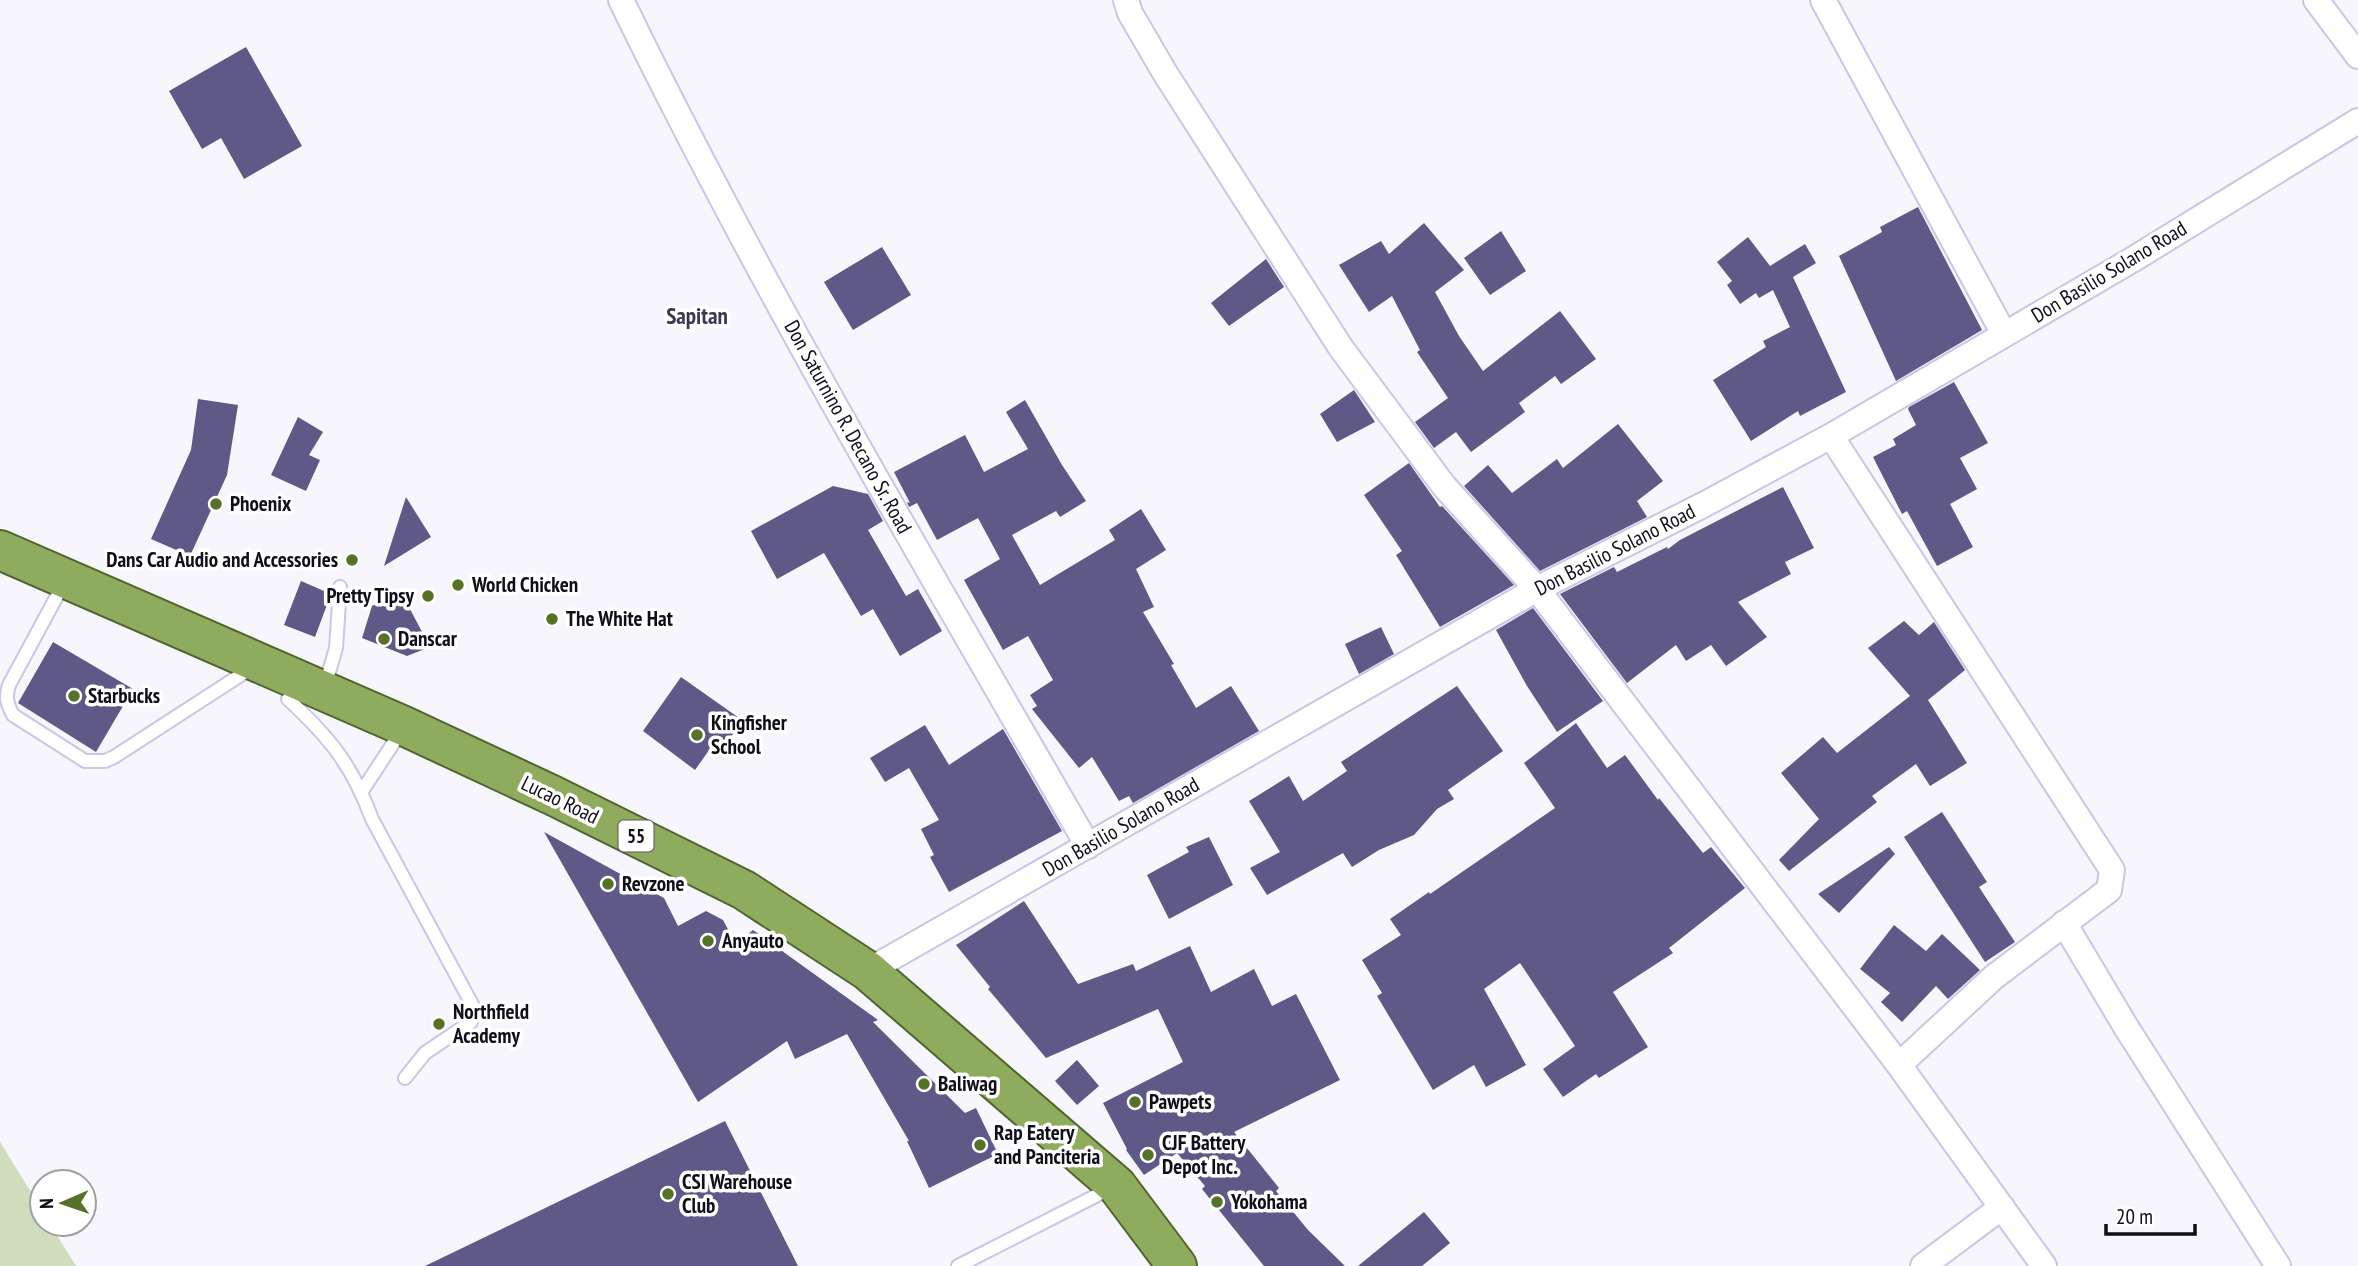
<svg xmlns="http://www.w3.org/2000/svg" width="2358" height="1266" font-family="'PT Sans Narrow',sans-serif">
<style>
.green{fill:#cfddbd}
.building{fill:#5f5988}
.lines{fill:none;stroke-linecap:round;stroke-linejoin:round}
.service-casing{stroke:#c9c6e6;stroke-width:16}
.minor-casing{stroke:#c9c6e6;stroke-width:28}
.trunk-casing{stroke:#50662c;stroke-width:42}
.service{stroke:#fff;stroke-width:12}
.minor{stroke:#fff;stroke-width:24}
.trunk{stroke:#8fab5e;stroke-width:38}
.poi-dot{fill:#567226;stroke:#fff;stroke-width:2.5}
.labels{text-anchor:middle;stroke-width:7;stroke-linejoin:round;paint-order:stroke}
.shield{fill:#fff;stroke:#57565e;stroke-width:2}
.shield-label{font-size:19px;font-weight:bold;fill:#0f0e19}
.street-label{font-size:21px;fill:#0f0e19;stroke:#fff}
.poi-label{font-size:21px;font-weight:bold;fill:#0f0e19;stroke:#fff;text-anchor:start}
.neighbourhood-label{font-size:23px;font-weight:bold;fill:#3a3750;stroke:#fff}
</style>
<rect width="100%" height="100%" fill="#f6f6fc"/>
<path class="green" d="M 0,1142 L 42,1210 L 42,1224 L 50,1224 L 76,1266 L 0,1266 Z"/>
<path class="building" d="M 246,47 L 302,146 L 244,179 L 221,138 L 202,149 L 169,91 Z
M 1918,207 L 1982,330 L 1896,381 L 1839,256 L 1882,232 L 1880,227 Z
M 1424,223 L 1464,270 L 1435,292 L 1459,336 L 1483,371 L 1560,311 L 1596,359 L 1561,384 L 1555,376 L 1519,403 L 1525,412 L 1471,452 L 1456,432 L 1434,448 L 1415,422 L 1448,398 L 1417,352 L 1420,350 L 1392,296 L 1369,312 L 1339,265 L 1381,241 L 1389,254 Z
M 1501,231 L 1526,271 L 1490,295 L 1464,258 Z
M 1748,237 L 1770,266 L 1805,244 L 1816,263 L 1793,277 L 1846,392 L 1800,416 L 1798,411 L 1751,441 L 1713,380 L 1766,347 L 1763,341 L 1790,327 L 1773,290 L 1759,298 L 1756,293 L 1740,304 L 1727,285 L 1732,281 L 1717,262 Z
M 882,247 L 911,295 L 853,330 L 824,282 Z
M 1266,259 L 1284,287 L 1229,326 L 1211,303 Z
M 1954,382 L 1988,443 L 1960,458 L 1977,489 L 1950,504 L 1973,547 L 1937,566 L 1907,511 L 1902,514 L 1873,457 L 1896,445 L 1893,439 L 1916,425 L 1908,409 L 1909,407 Z
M 1354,390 L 1375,422 L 1337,442 L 1320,414 Z
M 198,399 L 238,405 L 227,475 L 190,556 L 151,539 L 191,450 Z
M 1025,400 L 1062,465 L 1086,501 L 1060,517 L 1056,511 L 1012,535 L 1040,585 L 1115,540 L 1109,530 L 1141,509 L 1166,550 L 1136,569 L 1154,607 L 1143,612 L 1174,664 L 1171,665 L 1196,708 L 1231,686 L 1259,731 L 1133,803 L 1129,796 L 1119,801 L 1092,757 L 1079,768 L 1032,709 L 1037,706 L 1030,695 L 1053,680 L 1028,636 L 1003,650 L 964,580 L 1000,559 L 978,518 L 937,540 L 917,503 L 909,507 L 907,502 L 910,503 L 894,472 L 965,435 L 984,472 L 1028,449 L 1006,412 Z
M 298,417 L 323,432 L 309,455 L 320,460 L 306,491 L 271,475 Z
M 1618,424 L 1663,481 L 1637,501 L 1647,517 L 1540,571 L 1464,486 L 1488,465 L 1512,493 L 1557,459 L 1563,468 Z
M 1409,463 L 1440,507 L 1442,506 L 1514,585 L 1440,627 L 1396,555 L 1402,551 L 1364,495 Z
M 833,486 L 868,494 L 883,521 L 868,530 L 906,596 L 918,589 L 942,631 L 900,656 L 873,609 L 861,616 L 824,553 L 777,579 L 751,531 Z
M 1783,487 L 1814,548 L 1785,562 L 1791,574 L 1738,602 L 1767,637 L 1726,666 L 1711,645 L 1686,661 L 1676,645 L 1627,683 L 1560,594 L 1614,567 L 1617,572 L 1667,547 L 1668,549 L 1680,540 Z
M 406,497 L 431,537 L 384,566 Z
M 301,581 L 331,594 L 315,637 L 284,625 Z
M 401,592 L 430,647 L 407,656 L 362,638 L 372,606 Z
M 1533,608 L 1603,701 L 1557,732 L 1527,686 L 1496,630 Z
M 1904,621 L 1919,635 L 1934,622 L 1965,670 L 1928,700 L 1967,763 L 1930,786 L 1916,764 L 1872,796 L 1877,802 L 1789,871 L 1779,860 L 1819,819 L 1781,773 L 1823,737 L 1837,753 L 1910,696 L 1868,648 Z
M 1381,627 L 1394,654 L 1359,674 L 1345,644 Z
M 53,642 L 133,689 L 96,752 L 18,703 Z
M 681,677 L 742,720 L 725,746 L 717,739 L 695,770 L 643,731 Z
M 1457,686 L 1503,751 L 1448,790 L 1454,799 L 1437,809 L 1414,835 L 1379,850 L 1352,867 L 1343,853 L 1267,895 L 1250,868 L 1280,852 L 1249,801 L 1289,776 L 1303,801 L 1347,771 L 1341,762 Z
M 1576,723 L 1607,768 L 1625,755 L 1658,800 L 1659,798 L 1703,853 L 1711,847 L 1745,888 L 1669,948 L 1673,953 L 1613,992 L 1648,1047 L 1599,1078 L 1596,1074 L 1563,1097 L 1543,1069 L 1575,1046 L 1520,963 L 1484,989 L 1526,1065 L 1486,1087 L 1474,1065 L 1433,1090 L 1377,996 L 1382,993 L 1362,960 L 1401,935 L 1390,919 L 1429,892 L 1430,894 L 1555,808 L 1524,763 Z
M 925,725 L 949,765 L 1003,729 L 1062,831 L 949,892 L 930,857 L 934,855 L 921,829 L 939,820 L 909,768 L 885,782 L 870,758 Z
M 1942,812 L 1987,882 L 1979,887 L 2015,942 L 1985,962 L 1904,837 Z
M 544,832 L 664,898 L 678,926 L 706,911 L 723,920 L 736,944 L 753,930 L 878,1020 L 873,1022 L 965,1113 L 976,1108 L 998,1154 L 929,1188 L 907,1141 L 909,1141 L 847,1034 L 795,1059 L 787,1041 L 698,1102 Z
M 1209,837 L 1233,885 L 1169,919 L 1147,875 L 1189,852 L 1186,847 Z
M 1889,847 L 1895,854 L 1839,913 L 1818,894 Z
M 1024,901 L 1078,984 L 1133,964 L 1136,971 L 1190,946 L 1211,992 L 1254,969 L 1272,1006 L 1296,994 L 1340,1080 L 1234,1132 L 1279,1188 L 1276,1191 L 1308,1230 L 1345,1266 L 1264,1266 L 1202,1189 L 1205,1186 L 1177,1153 L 1144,1175 L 1126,1150 L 1127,1149 L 1103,1103 L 1183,1062 L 1158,1009 L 1046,1058 L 988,989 L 990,987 L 956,945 Z
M 1894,925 L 1926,951 L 1942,934 L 1980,970 L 1948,999 L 1936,986 L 1902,1022 L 1881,1002 L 1890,993 L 1860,969 Z
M 1077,1060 L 1099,1086 L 1077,1105 L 1055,1081 Z
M 725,1121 L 798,1266 L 425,1266 Z
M 1424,1212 L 1450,1243 L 1422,1266 L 1358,1266 Z"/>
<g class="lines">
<g class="service-casing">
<path id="service" d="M 64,583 L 9,685 C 5,697 7,704 13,715 L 85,761 L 105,761 L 114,757 L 253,667
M 325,686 L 336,648 L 340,587
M 288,699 C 330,738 352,765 372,819 L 474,1008 L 471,1022 L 425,1053 L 405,1078
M 362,791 L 402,730
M 958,1266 L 1113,1187"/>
</g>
<g class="minor-casing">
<path id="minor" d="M 621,0 C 762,290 927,567 1088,846
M 1126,0 L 1130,13 L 1165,73 L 1341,348 L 1444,486 L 1537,589 L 1899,1065 L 2044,1266
M 1823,0 L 2004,334
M 2316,0 L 2358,56
M 1831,436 L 2112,870 L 2109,890 L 1994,977 L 1899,1065
M 2064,923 L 2126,1027 L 2278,1266
M 868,971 L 1537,589 L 1705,504 L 1831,436 L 2132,260 L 2358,121
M 1923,1266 L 2002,1207"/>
</g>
<g class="trunk-casing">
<path id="trunk" d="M 0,550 L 404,726 L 552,795 L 744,890 L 868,971 L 1117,1186 L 1177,1266"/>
</g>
<use href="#service" class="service"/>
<use href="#minor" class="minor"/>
<use href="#trunk" class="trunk"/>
</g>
<g class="poi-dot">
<circle cx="216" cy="504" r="7"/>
<circle cx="352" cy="560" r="7"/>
<circle cx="458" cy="585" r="7"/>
<circle cx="428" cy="596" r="7"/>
<circle cx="552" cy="619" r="7"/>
<circle cx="384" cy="639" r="7"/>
<circle cx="74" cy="696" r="7"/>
<circle cx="697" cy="735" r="7"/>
<circle cx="608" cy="884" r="7"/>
<circle cx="708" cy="941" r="7"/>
<circle cx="439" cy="1024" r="7"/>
<circle cx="924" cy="1084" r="7"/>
<circle cx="1135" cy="1102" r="7"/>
<circle cx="980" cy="1145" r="7"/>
<circle cx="1148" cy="1155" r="7"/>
<circle cx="668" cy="1194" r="7"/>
<circle cx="1217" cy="1202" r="7"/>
</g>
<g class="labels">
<rect class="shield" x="618.5" y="820.5" width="35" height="31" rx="5"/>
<g class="shield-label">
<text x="636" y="843">55</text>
</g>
<g class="street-label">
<text transform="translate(2109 272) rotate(-31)" y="7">Don Basilio Solano Road</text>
<text transform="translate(848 427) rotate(61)" y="7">Don Saturnino R. Decano Sr. Road</text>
<text transform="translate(1615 550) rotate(-27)" y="7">Don Basilio Solano Road</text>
<text transform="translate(560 800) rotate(26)" y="7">Lucao Road</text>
<text transform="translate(1121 827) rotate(-30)" y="7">Don Basilio Solano Road</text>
</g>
<g class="poi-label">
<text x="230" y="511">Phoenix</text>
<text x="338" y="567" text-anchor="end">Dans Car Audio and Accessories</text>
<text x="472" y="592">World Chicken</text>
<text x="414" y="603" text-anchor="end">Pretty Tipsy</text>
<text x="566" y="626">The White Hat</text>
<text x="398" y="646">Danscar</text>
<text x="88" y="703">Starbucks</text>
<text x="711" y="730">Kingfisher<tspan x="711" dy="24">School</tspan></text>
<text x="622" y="891">Revzone</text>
<text x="722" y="948">Anyauto</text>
<text x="453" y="1019">Northfield<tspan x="453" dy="24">Academy</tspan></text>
<text x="938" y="1091">Baliwag</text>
<text x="1149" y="1109">Pawpets</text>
<text x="994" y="1140">Rap Eatery<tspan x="994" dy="24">and Panciteria</tspan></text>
<text x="1162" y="1150">CJF Battery<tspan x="1162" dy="24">Depot Inc.</tspan></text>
<text x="682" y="1189">CSI Warehouse<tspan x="682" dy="24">Club</tspan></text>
<text x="1231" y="1209">Yokohama</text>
</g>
<g class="neighbourhood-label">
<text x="697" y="324">Sapitan</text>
</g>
</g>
<g transform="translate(63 1203) rotate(268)"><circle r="33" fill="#ffffff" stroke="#9f9fa3" stroke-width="2"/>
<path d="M0-5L12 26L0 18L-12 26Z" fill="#567226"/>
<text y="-10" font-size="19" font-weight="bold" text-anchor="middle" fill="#0f0e19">N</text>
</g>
<path d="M2106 1224v10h89v-10" fill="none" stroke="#0f0e19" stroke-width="3.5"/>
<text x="2116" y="1224" font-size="21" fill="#0f0e19" stroke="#ffffff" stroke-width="5" paint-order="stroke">20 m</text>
</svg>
